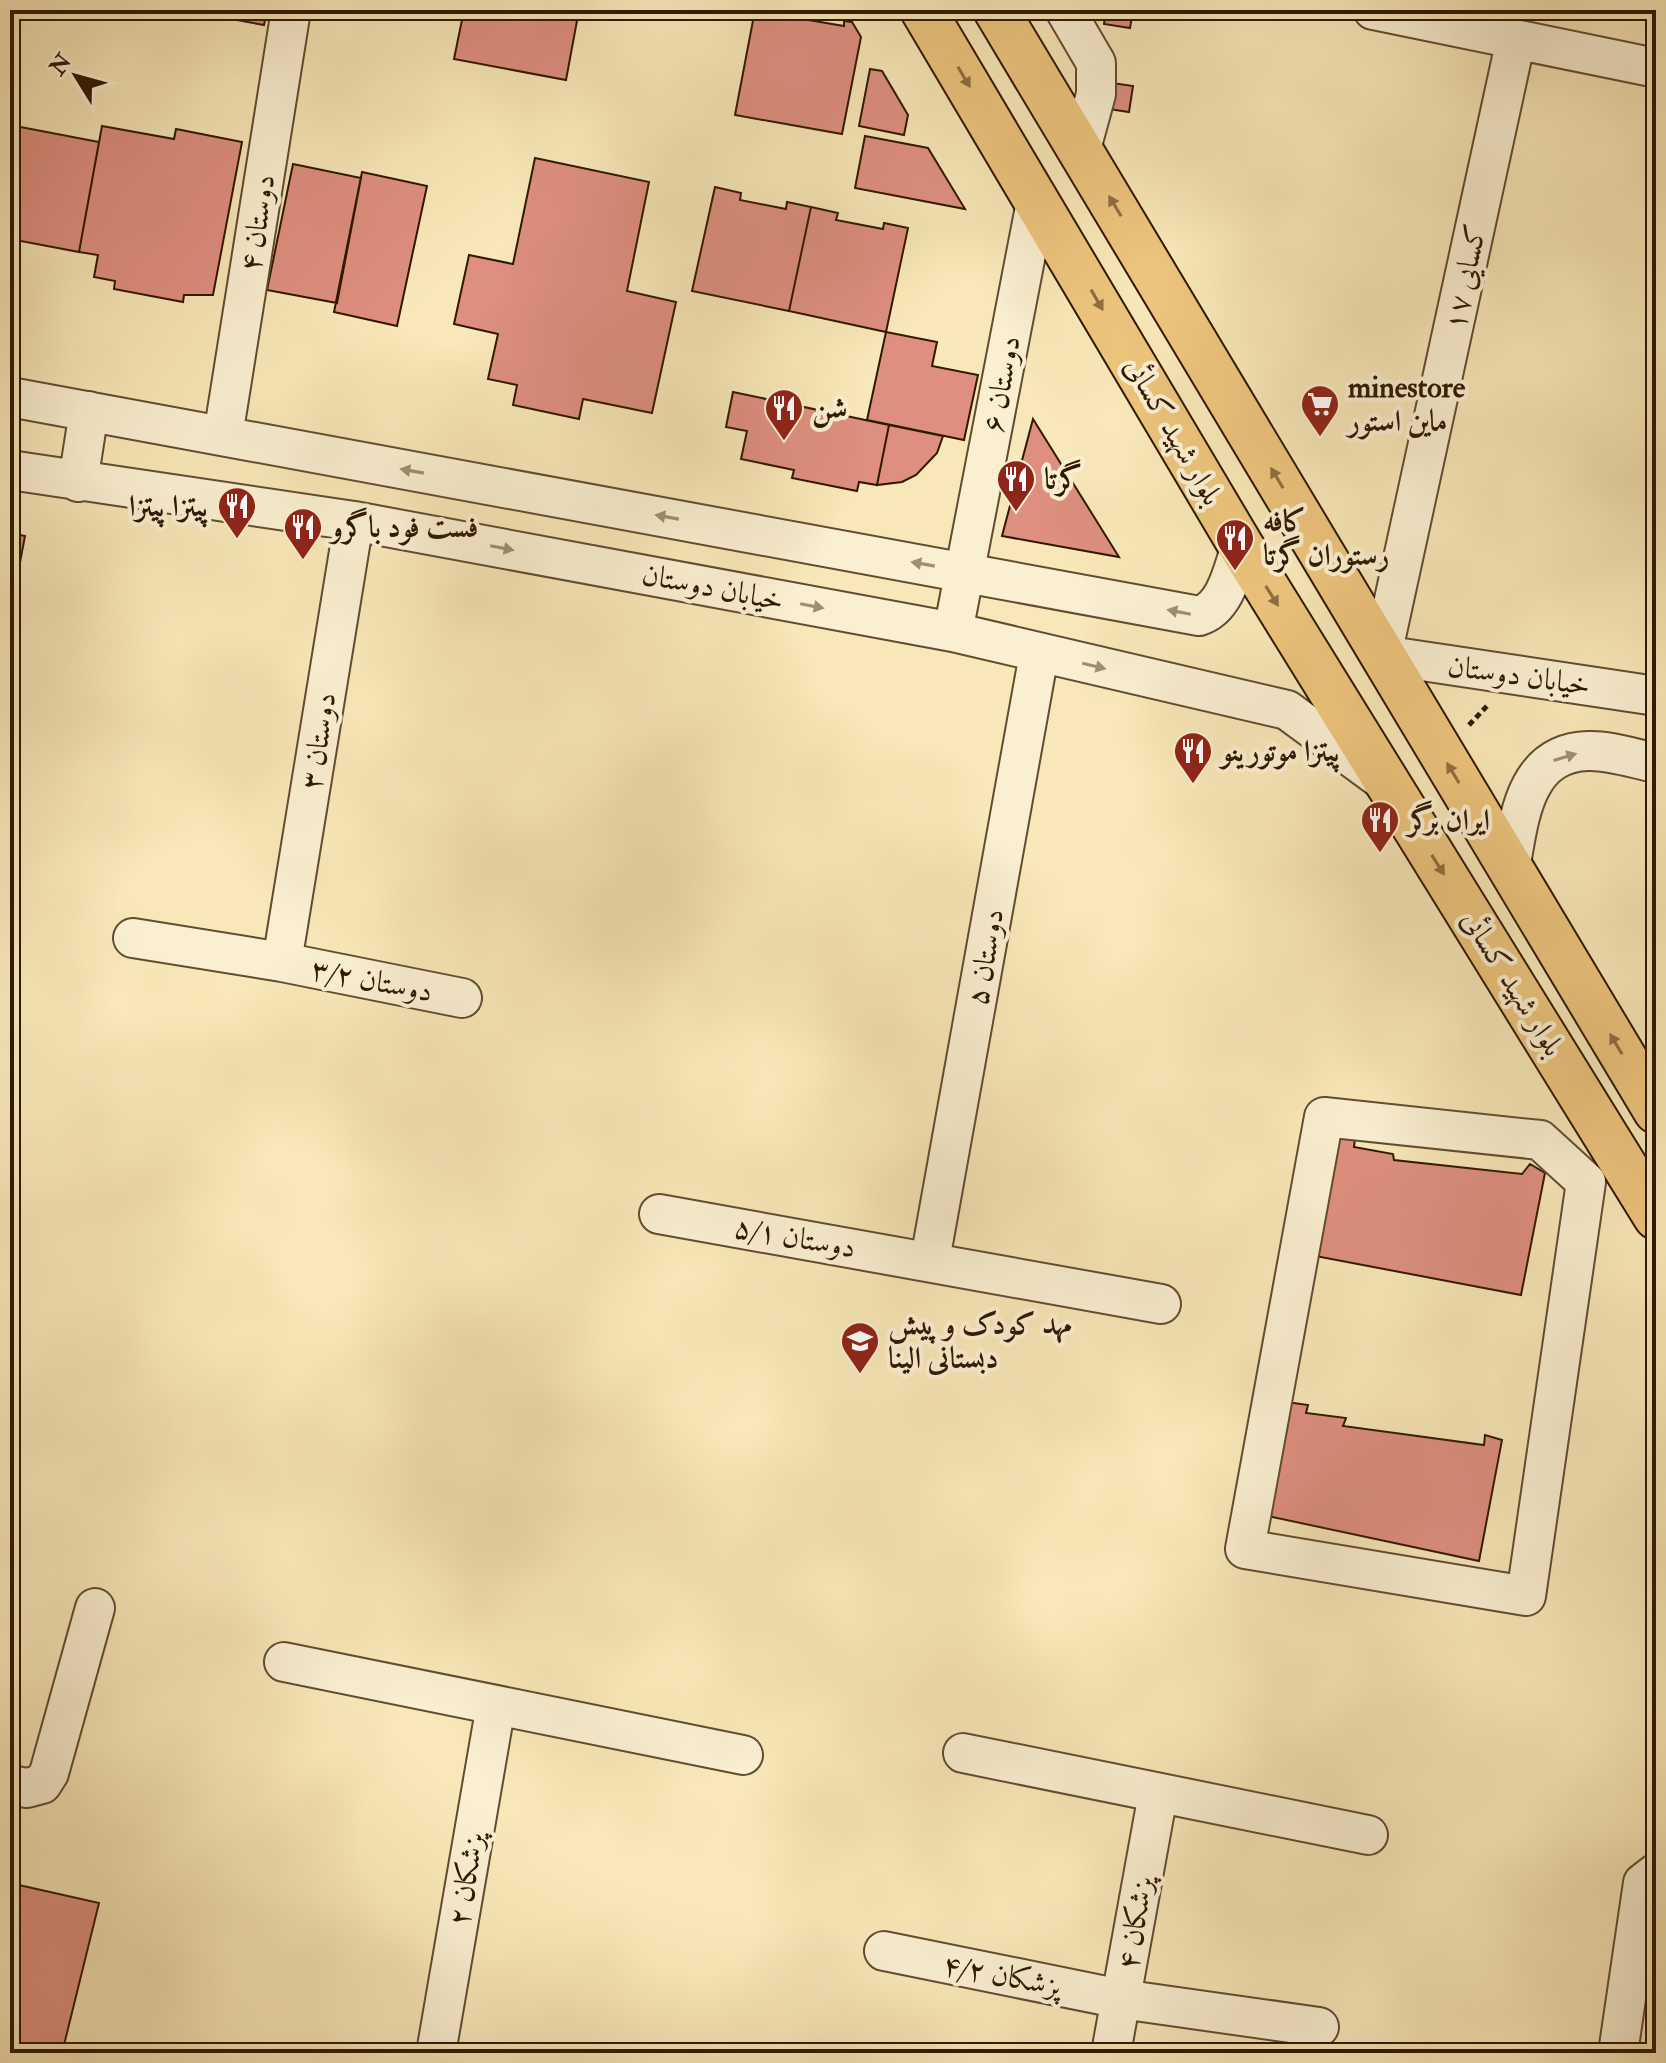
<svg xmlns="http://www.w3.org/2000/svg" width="1666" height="2063" font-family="'IM FELL Double Pica',Amiri,serif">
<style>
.building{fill:#de8f7f;stroke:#301803;stroke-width:2}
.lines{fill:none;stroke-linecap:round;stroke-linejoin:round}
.minor-casing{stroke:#624c30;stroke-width:42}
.major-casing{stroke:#301803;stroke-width:48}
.path{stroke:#301803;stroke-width:5;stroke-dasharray:6 4;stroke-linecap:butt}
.minor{stroke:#faefd1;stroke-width:38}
.major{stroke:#ecc47c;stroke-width:44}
.oneway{fill:#8e6e40}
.oneway2{fill:#9f8e74}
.labels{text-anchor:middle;stroke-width:8;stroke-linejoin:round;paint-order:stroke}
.street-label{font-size:30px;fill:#301803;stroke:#faefd1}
.poi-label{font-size:30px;font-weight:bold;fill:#301803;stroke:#faefd1;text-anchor:start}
</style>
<rect width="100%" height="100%" fill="#f8e7b8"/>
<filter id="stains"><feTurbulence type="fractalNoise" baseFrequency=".0025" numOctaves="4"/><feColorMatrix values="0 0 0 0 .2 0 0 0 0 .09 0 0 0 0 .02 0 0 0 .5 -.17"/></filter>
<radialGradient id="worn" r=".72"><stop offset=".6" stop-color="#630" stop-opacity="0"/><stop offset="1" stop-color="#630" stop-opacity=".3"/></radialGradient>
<path class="building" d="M 182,10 L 267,10 L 264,25 Z
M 332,10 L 363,10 L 362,16 Z
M 464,10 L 579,10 L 566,80 L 454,59 Z
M 755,10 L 774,10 L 773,14 L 844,26 L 844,21 L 852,22 L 861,37 L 842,134 L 735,115 Z
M 1106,10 L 1133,10 L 1130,28 L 1104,24 Z
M 870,69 L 882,71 L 908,115 L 904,135 L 859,126 Z
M 1106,82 L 1133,86 L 1129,112 L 1102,108 Z
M 10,125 L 99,142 L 79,252 L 10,239 Z
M 102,126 L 174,139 L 176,129 L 242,142 L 213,295 L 184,295 L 183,302 L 114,289 L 115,281 L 94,277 L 98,255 L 79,252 Z
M 865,136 L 928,148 L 965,209 L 855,188 Z
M 535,158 L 649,182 L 627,291 L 676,302 L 652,413 L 583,399 L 579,419 L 513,405 L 517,385 L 488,379 L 498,334 L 454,324 L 469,255 L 513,264 Z
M 293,164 L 361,178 L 337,303 L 267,290 Z
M 362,172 L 427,186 L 397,326 L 334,312 Z
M 715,187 L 741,193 L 740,200 L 786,209 L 787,202 L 811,207 L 789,311 L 692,291 Z
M 811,207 L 838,213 L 836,220 L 883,229 L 884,223 L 908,228 L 886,332 L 789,311 Z
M 886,332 L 937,342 L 932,366 L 978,375 L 964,440 L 867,420 Z
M 733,392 L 889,425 L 877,485 L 859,482 L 857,491 L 792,478 L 794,470 L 741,459 L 747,431 L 726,427 Z
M 1033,419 L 1119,557 L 1002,536 Z
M 889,425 L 943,436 L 937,453 L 916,475 L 902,482 L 877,485 Z
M 10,533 L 25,536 L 14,594 L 10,593 Z
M 1335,1134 L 1355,1139 L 1354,1147 L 1393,1154 L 1394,1160 L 1522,1174 L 1530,1164 L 1545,1173 L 1521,1295 L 1310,1255 Z
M 1287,1402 L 1308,1405 L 1306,1413 L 1346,1418 L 1343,1426 L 1484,1445 L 1485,1435 L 1502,1440 L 1479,1561 L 1263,1515 Z
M 10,1883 L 99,1903 L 62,2053 L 10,2053 Z"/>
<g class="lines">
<g class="minor-casing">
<path id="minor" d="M 1065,10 L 1096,63 L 1096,94 L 1081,149
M 1373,10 L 1656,68
M 1516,39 L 1382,655 L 1656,696
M 10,397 L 1199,616 C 1226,608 1233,569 1241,546
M 223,436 L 291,10
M 10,470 L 354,521 L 953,632 L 1287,710 L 1385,782
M 78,482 L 89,411
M 953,632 L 1037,197
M 1510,869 C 1519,821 1523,753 1588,751 C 1609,750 1635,759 1656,763
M 133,938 L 282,962 L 462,998
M 282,962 L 354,521
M 1324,1117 L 1540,1140 L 1586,1182 L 1526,1596 L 1245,1549 Z
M 659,1214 L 1161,1304
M 930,1260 L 1039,654
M 284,1662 L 743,1755
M 963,1753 L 1368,1835
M 10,1785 L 27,1788 L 42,1784 L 49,1773 L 95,1608
M 884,1951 L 1121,1999 L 1319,2027
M 436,2053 L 496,1705
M 1111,2053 L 1158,1794
M 1618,2053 L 1643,1883 L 1656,1873"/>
</g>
<g class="major-casing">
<path id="major" d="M 923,10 L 1241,546 L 1656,1217
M 996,10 L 1656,1111"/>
</g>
<path class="path" d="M 1469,725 L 1487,706"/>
<use href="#minor" class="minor"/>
<use href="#major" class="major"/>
</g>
<defs><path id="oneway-solid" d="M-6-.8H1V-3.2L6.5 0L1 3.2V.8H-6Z" transform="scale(2)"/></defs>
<g class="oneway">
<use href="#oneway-solid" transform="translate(964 77) rotate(59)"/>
<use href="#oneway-solid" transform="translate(1115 206) rotate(-121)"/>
<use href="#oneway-solid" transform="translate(1097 300) rotate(60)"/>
<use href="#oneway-solid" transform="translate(1277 478) rotate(-121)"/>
<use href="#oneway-solid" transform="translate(1272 596) rotate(58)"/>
<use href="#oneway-solid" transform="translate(1453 773) rotate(-121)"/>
<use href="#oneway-solid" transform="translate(1438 865) rotate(58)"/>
<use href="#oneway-solid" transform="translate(1616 1044) rotate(-121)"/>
</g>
<g class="oneway2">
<use href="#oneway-solid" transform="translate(412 471) rotate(-170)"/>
<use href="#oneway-solid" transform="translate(667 517) rotate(-170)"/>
<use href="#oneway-solid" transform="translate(502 548) rotate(11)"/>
<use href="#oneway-solid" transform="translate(923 564) rotate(-170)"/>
<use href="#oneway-solid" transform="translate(812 606) rotate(11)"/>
<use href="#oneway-solid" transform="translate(1179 612) rotate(-169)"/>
<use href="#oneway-solid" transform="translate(1094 666) rotate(13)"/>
<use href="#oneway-solid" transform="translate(1565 757) rotate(-17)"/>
</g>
<defs>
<g id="supermarket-pin" transform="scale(2)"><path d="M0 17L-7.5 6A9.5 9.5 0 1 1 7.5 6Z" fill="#8f2418" stroke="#faefd1"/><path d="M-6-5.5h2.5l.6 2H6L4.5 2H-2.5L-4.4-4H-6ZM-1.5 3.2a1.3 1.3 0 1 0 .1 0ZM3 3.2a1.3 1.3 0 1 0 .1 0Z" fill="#fff"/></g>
<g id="restaurant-pin" transform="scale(2)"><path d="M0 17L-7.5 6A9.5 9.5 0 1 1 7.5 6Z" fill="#8f2418" stroke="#faefd1"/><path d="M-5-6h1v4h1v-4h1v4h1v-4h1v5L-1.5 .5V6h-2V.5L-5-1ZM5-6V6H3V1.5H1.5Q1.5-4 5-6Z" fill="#fff"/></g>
<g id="school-pin" transform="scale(2)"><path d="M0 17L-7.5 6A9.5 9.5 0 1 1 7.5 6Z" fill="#8f2418" stroke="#faefd1"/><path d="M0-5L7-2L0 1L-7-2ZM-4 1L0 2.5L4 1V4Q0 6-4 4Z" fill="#fff"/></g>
</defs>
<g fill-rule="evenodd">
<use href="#supermarket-pin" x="1320" y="404"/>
<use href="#restaurant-pin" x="784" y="408"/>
<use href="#restaurant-pin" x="1016" y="479"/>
<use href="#restaurant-pin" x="237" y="506"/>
<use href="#restaurant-pin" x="303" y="527"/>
<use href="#restaurant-pin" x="1235" y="538"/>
<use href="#restaurant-pin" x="1193" y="751"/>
<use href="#restaurant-pin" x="1380" y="820"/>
<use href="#school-pin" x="860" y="1341"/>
</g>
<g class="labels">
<g class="street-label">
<text transform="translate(257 223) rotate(-81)" y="10">۴ دوستان</text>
<text transform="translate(1465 277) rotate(-78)" y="10">۱۷ کسایی</text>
<text transform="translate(1001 384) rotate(-79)" y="10">۶ دوستان</text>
<text transform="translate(1174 431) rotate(60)" y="10">بلوار شهید کسائی</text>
<text transform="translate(713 587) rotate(11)" y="10">خیابان دوستان</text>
<text transform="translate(1519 675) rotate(8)" y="10">خیابان دوستان</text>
<text transform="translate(318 741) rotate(-81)" y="10">۳ دوستان</text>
<text transform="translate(985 957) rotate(-80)" y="10">۵ دوستان</text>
<text transform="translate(372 980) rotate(11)" y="10">۳/۲ دوستان</text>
<text transform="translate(1513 983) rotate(58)" y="10">بلوار شهید کسائی</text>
<text transform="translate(795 1237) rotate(10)" y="10">۵/۱ دوستان</text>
<text transform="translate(466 1879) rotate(-80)" y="10">۲ پزشکان</text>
<text transform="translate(1135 1923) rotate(-80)" y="10">۴ پزشکان</text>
<text transform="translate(1002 1975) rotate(11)" y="10">۴/۲ پزشکان</text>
</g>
<g class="poi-label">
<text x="1348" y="397">minestore<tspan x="1348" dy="34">ماین استور</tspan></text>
<text x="812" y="418">شن</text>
<text x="1044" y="489">گرتا</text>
<text x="209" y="516" text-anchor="end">پیتزا پیتزا</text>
<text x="1263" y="531">کافه<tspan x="1263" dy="34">رستوران گرتا</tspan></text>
<text x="331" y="537">فست فود باگرو</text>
<text x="1221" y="761">پیتزا موتورینو</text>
<text x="1408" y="830">ایران برگر</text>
<text x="888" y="1334">مهد کودک و پیش<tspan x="888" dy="34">دبستانی الینا</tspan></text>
</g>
</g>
<rect width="1666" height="2063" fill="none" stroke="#f8e7b8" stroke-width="40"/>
<rect x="12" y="12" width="1642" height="2039" fill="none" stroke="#301803" stroke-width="4"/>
<rect x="20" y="20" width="1626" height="2023" fill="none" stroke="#301803" stroke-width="2"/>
<g transform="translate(76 76) rotate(307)" stroke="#faefd1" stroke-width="6" paint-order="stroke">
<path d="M0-6L14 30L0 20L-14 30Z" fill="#301803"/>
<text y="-12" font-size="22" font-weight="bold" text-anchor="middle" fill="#301803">N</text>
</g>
<rect width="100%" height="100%" filter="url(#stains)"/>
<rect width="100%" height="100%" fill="url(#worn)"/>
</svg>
